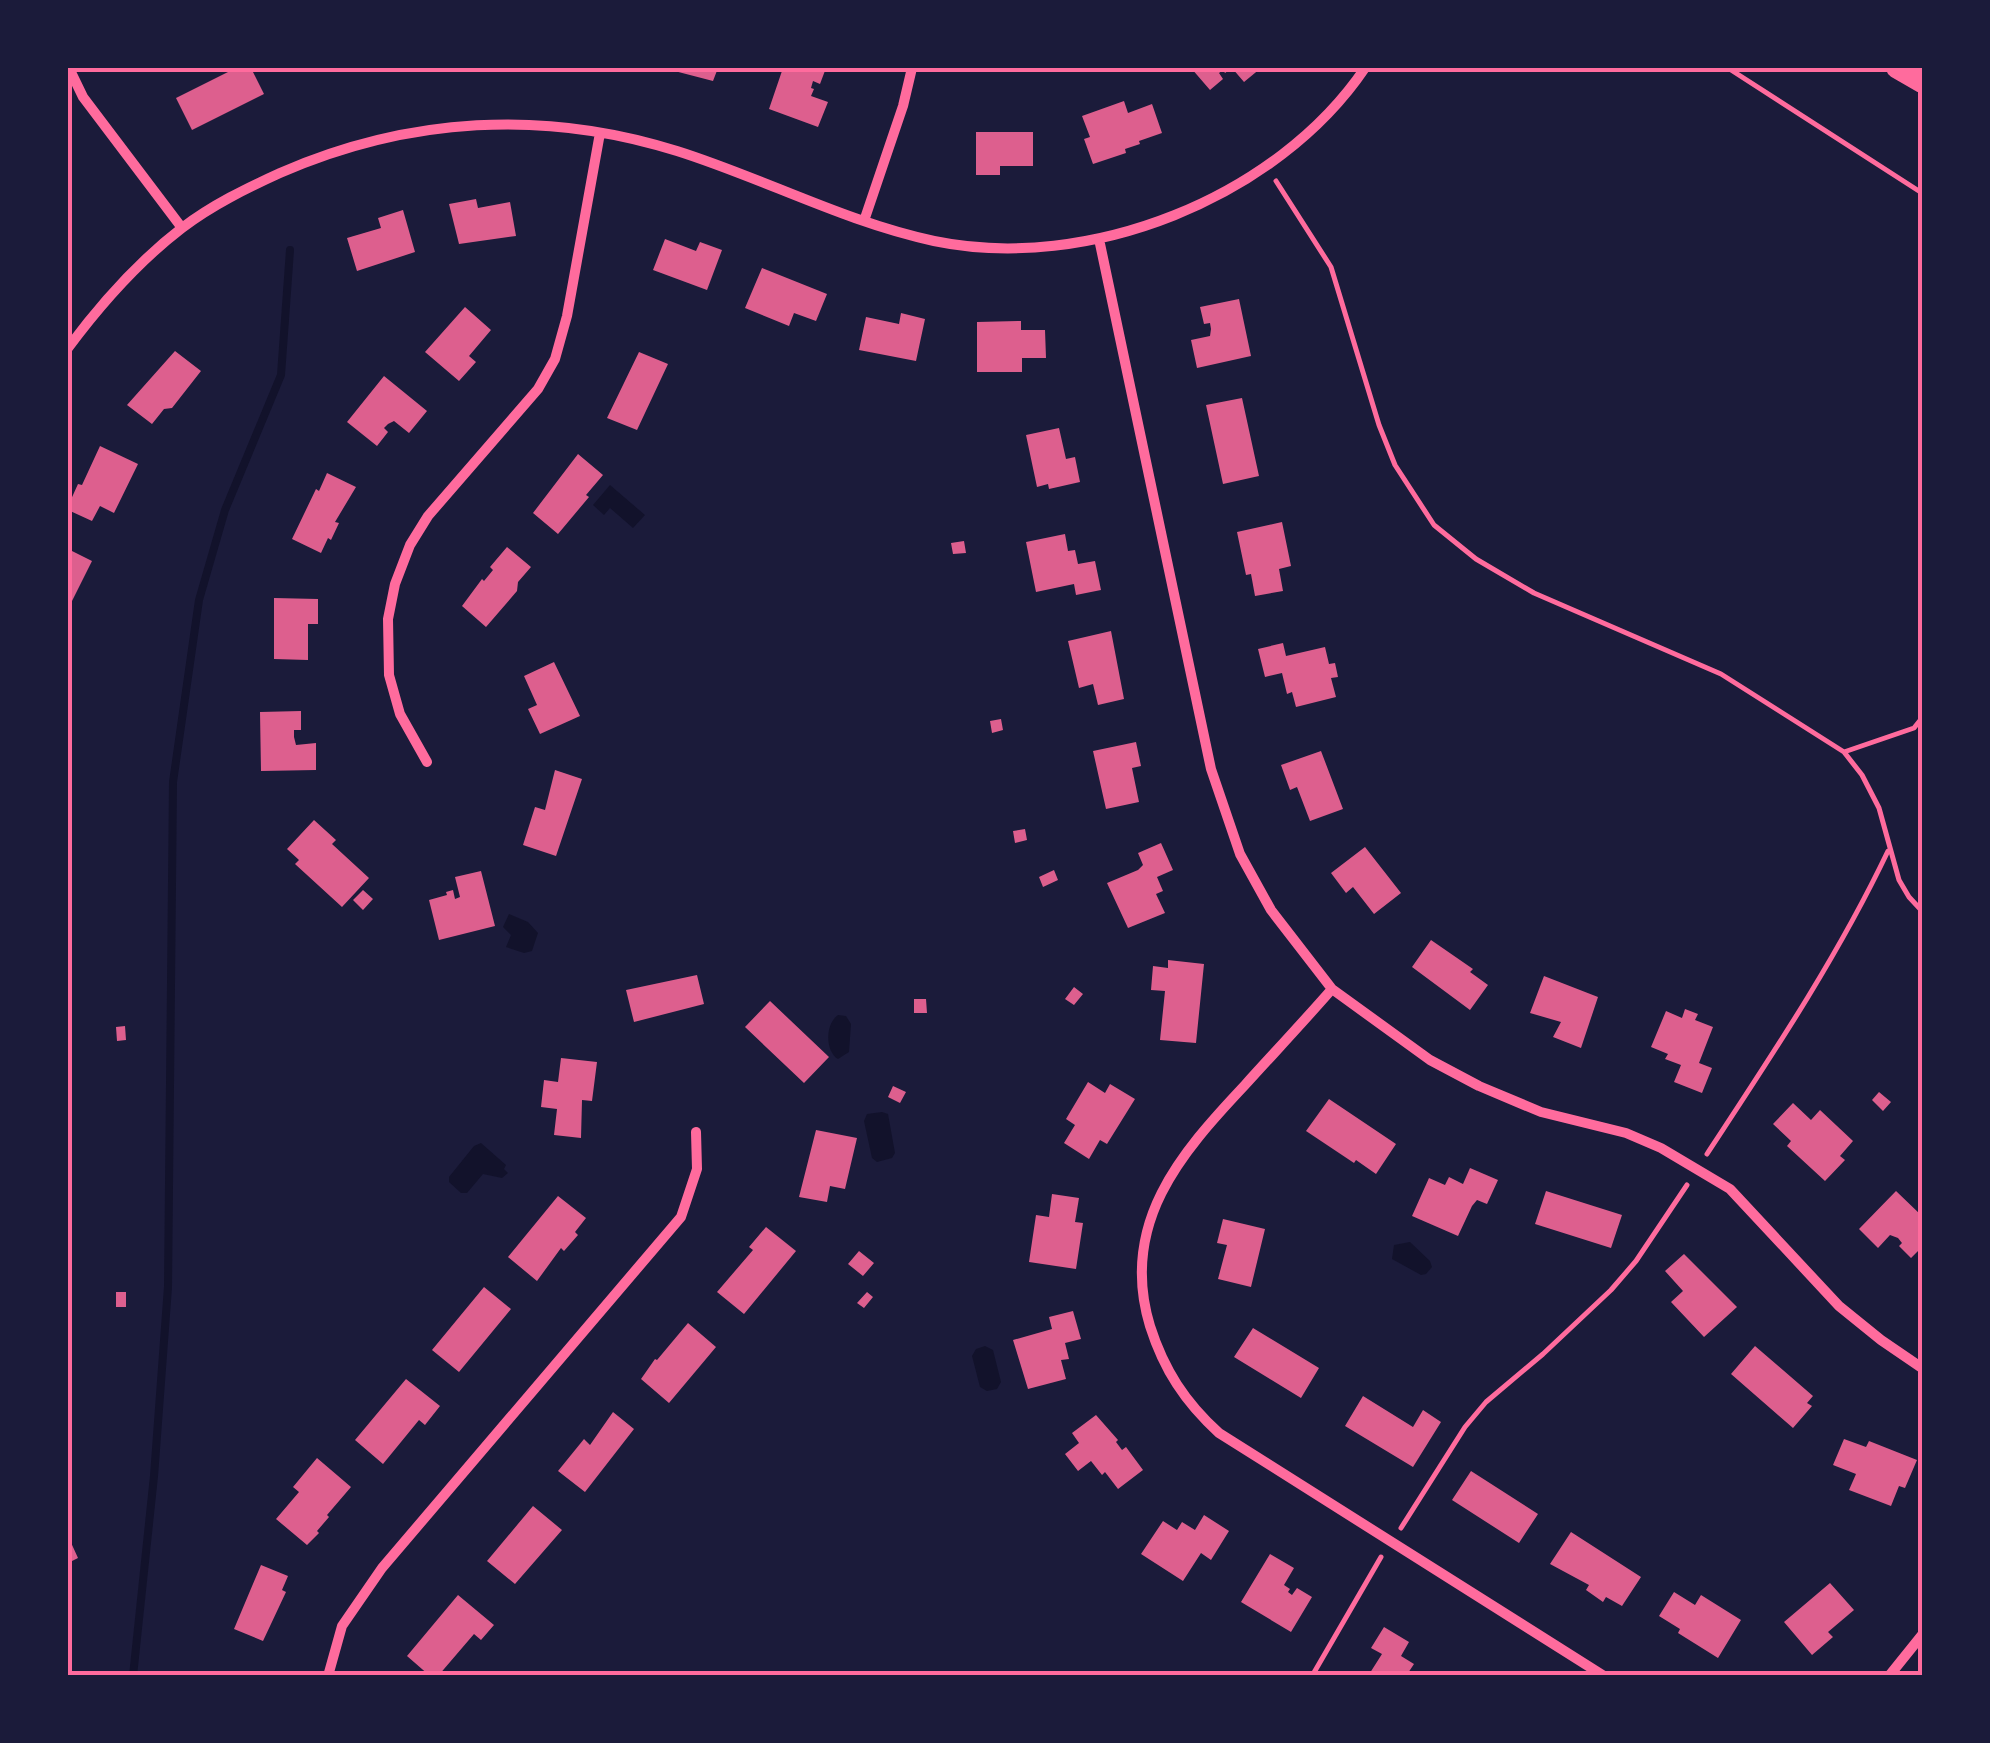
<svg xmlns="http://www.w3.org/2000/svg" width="1990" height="1743" font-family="'Titillium Web',sans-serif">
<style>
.water{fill:#12122b}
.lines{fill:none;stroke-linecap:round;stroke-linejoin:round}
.stream{stroke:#12122b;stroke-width:8}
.building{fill:#dd5f8e}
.path{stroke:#ff6b9d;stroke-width:5}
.minor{stroke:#ff6b9d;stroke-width:10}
.secondary{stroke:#ff6b9d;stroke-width:20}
.neatline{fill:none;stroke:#ff6b9d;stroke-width:4}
</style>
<rect width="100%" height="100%" fill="#1b1b3a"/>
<path class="water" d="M 610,485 L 645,515 L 633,528 L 610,508 L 604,515 L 593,505 Z
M 509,914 L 528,922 L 538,933 L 532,951 L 524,953 L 506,947 L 511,935 L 503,927 Z
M 838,1015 L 846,1016 L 851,1024 L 849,1052 L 838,1059 C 825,1051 825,1024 838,1015 Z
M 882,1112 L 888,1114 L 895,1153 L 892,1158 L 877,1162 L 872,1158 L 864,1121 L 867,1114 Z
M 481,1143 L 506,1165 L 504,1169 L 508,1173 L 502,1178 L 483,1174 L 467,1193 L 461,1193 L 449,1182 L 449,1177 L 474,1146 Z
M 1410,1242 L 1430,1261 L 1432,1267 L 1426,1274 L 1421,1275 L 1392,1259 L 1394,1245 Z
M 985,1346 L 993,1350 L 1001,1382 L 997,1389 L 987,1391 L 980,1387 L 972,1356 L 976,1349 Z"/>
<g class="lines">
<path class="stream" d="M 133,1676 L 154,1476 L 168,1287 L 173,782 L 199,600 L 225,510 L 281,375 L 290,250"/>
</g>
<path class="building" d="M 236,68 L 251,68 L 264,94 L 192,130 L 176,98 Z
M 663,68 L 718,68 L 713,81 Z
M 783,68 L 826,68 L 820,84 L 813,81 L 811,88 L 814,89 L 811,96 L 828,102 L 818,127 L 769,109 Z
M 1191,68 L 1261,68 L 1244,82 L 1232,68 L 1225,73 L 1223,70 L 1219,73 L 1223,79 L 1210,90 Z
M 1124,101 L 1128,113 L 1152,104 L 1162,133 L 1139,141 L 1140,144 L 1125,149 L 1126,153 L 1093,164 L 1084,139 L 1090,137 L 1082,116 Z
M 976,132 L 1033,132 L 1033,166 L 1000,166 L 1000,175 L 976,175 Z
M 476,199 L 478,208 L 510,202 L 516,236 L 459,244 L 449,204 Z
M 403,210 L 415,252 L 357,271 L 347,238 L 381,228 L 378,218 Z
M 665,239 L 696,251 L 700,242 L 722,250 L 707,290 L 653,270 Z
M 762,268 L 827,294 L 816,321 L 794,313 L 789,326 L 745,308 Z
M 1239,299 L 1251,356 L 1197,368 L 1191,340 L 1210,336 L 1211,329 L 1210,323 L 1204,324 L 1200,307 Z
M 465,307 L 491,330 L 469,356 L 476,362 L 459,381 L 425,352 Z
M 901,313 L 925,319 L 916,361 L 859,350 L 866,317 L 899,324 Z
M 1021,321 L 1021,330 L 1045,330 L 1046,358 L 1022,358 L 1022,372 L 977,372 L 977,322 Z
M 175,351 L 201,371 L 172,408 L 164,409 L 152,424 L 127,405 Z
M 639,352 L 668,364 L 637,430 L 607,418 Z
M 384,376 L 427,411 L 409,433 L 394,421 L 388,424 L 384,428 L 388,432 L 377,446 L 347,422 Z
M 1242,398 L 1259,476 L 1223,484 L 1206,405 Z
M 1059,428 L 1066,459 L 1075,457 L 1080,482 L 1049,489 L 1048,484 L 1037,487 L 1026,435 Z
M 100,446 L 138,464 L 114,513 L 100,506 L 92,521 L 68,510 L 68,506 L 78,484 L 82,485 Z
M 578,454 L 603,475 L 586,495 L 589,497 L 558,534 L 533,513 Z
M 327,473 L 356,487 L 335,522 L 339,523 L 331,540 L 328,538 L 321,553 L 292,539 L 316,489 L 319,491 Z
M 1282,522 L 1291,566 L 1279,569 L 1283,591 L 1255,596 L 1251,574 L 1246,575 L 1237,532 Z
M 1065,534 L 1068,551 L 1075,550 L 1078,564 L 1095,561 L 1101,590 L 1076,595 L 1074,584 L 1036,592 L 1026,542 Z
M 964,541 L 966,553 L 953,554 L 951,543 Z
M 507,547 L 531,567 L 518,582 L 517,591 L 486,627 L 462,606 L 482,579 L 484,581 L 493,570 L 490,567 Z
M 68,549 L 92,561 L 68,609 Z
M 274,598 L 318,599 L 318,624 L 308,624 L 308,660 L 274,659 Z
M 1111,631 L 1124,699 L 1098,705 L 1093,684 L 1079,688 L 1068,641 Z
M 1283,643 L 1286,656 L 1325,647 L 1329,664 L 1335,663 L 1338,677 L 1331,678 L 1336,697 L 1296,707 L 1292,692 L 1287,694 L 1282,673 L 1265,677 L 1258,649 Z
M 554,662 L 580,716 L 540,734 L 528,709 L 537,705 L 524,676 Z
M 301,711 L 301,730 L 294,730 L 294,737 L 296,745 L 316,743 L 316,770 L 261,771 L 260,712 Z
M 1001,719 L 1003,730 L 992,733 L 990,721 Z
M 1136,742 L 1141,766 L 1132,768 L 1139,802 L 1106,809 L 1093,751 Z
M 1321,751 L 1343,809 L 1310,821 L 1297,787 L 1290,790 L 1281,765 Z
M 555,770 L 582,779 L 556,856 L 523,845 L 535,807 L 545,810 Z
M 314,820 L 336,840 L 332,844 L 369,878 L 342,907 L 295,864 L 299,860 L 287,849 Z
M 1025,829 L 1027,840 L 1015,843 L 1013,831 Z
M 1161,843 L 1173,870 L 1157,877 L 1163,891 L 1156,894 L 1165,913 L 1128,928 L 1107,883 L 1138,870 L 1143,865 L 1138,853 Z
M 1365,847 L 1401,893 L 1374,914 L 1353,887 L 1346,893 L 1331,873 Z
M 1054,870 L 1058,880 L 1043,887 L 1039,877 Z
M 481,871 L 495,926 L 439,940 L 429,900 L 447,895 L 446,892 L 453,890 L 455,899 L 460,897 L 455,877 Z
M 363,890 L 373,899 L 363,910 L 353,900 Z
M 1431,940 L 1473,969 L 1470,972 L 1488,985 L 1470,1010 L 1412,967 Z
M 1168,960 L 1204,964 L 1196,1043 L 1160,1040 L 1165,991 L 1151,990 L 1153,966 L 1168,968 Z
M 697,975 L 704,1004 L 634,1022 L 626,990 Z
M 1544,976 L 1598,997 L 1581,1048 L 1553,1037 L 1561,1022 L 1530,1013 Z
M 1074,987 L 1083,994 L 1074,1005 L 1065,999 Z
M 914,999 L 926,999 L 927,1013 L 914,1013 Z
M 770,1001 L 829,1057 L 804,1083 L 745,1027 Z
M 1685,1009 L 1698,1014 L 1695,1020 L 1713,1027 L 1699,1063 L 1712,1068 L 1702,1093 L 1674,1082 L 1681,1065 L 1665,1059 L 1668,1054 L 1651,1047 L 1666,1011 L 1682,1018 Z
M 125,1026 L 126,1040 L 117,1041 L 116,1027 Z
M 561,1058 L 597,1062 L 592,1101 L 582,1100 L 581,1138 L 554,1135 L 557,1109 L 541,1107 L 544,1080 L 558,1082 Z
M 1088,1082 L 1105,1093 L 1110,1084 L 1135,1099 L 1107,1144 L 1100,1140 L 1089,1159 L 1064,1143 L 1075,1125 L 1066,1119 Z
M 893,1086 L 906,1092 L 900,1103 L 888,1097 Z
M 1879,1092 L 1891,1102 L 1883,1111 L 1872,1100 Z
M 1329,1099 L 1396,1144 L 1376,1174 L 1356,1160 L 1354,1163 L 1306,1131 Z
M 1793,1103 L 1811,1120 L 1820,1110 L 1853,1141 L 1840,1156 L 1845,1160 L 1825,1181 L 1787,1146 L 1791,1141 L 1773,1124 Z
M 816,1130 L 857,1138 L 845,1189 L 830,1186 L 827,1202 L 799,1197 Z
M 1470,1168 L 1498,1180 L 1487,1204 L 1477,1200 L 1472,1206 L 1458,1236 L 1412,1216 L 1429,1178 L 1445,1185 L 1449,1177 L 1463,1184 Z
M 1546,1191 L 1622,1215 L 1611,1248 L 1535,1224 Z
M 1896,1191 L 1922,1216 L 1922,1247 L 1911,1258 L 1899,1246 L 1902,1243 L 1898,1238 L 1890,1235 L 1878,1248 L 1859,1229 Z
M 1052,1194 L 1079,1198 L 1075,1222 L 1083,1223 L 1076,1269 L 1029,1262 L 1036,1215 L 1049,1217 Z
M 558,1196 L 586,1218 L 575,1232 L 578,1235 L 564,1251 L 561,1248 L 537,1281 L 508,1257 Z
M 1223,1219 L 1265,1229 L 1251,1287 L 1218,1279 L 1227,1245 L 1217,1243 Z
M 766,1227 L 796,1251 L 744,1314 L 717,1292 L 753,1250 L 749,1247 Z
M 859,1251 L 874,1263 L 863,1276 L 848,1264 Z
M 1684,1254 L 1737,1307 L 1704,1337 L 1671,1302 L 1683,1291 L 1665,1271 Z
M 484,1287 L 511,1309 L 459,1372 L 432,1350 Z
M 116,1292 L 126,1292 L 126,1307 L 116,1307 Z
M 867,1292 L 873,1297 L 864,1308 L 857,1303 Z
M 1073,1311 L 1081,1339 L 1065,1343 L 1069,1359 L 1061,1360 L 1066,1379 L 1028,1389 L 1013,1340 L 1052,1329 L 1049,1317 Z
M 688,1323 L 716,1347 L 669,1403 L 641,1379 L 655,1359 L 657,1360 Z
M 1253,1328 L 1319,1368 L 1301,1398 L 1234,1357 Z
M 1755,1346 L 1813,1396 L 1807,1403 L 1812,1406 L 1793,1428 L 1731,1374 Z
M 406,1379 L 440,1406 L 425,1425 L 419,1420 L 383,1464 L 355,1440 Z
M 1363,1396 L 1413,1427 L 1423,1410 L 1441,1422 L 1413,1467 L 1345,1426 Z
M 613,1412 L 634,1429 L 585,1492 L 558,1471 L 584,1439 L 590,1445 Z
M 1096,1415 L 1118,1440 L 1116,1442 L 1122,1450 L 1126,1447 L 1143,1470 L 1118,1489 L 1105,1472 L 1102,1475 L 1091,1461 L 1078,1471 L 1065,1454 L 1079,1443 L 1072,1433 Z
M 1844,1439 L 1866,1447 L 1869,1441 L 1917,1460 L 1905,1488 L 1899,1486 L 1891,1506 L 1849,1490 L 1856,1474 L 1833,1465 Z
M 317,1458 L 351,1487 L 327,1515 L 329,1517 L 317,1531 L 319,1533 L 307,1545 L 276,1519 L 299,1492 L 293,1487 Z
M 1471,1471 L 1538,1514 L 1519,1543 L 1452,1500 Z
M 533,1506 L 562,1530 L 515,1584 L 487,1561 Z
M 1204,1515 L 1229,1531 L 1211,1560 L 1201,1553 L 1183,1581 L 1141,1554 L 1163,1521 L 1177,1530 L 1182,1522 L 1195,1530 Z
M 1571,1532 L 1641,1577 L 1622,1606 L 1606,1597 L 1603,1602 L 1586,1590 L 1589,1585 L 1550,1564 Z
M 68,1536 L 78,1558 L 68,1563 Z
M 1270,1554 L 1294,1568 L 1284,1585 L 1290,1589 L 1288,1592 L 1292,1595 L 1297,1588 L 1312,1597 L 1291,1632 L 1241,1602 Z
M 261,1565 L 288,1576 L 282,1590 L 286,1592 L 263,1641 L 234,1629 Z
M 1830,1583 L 1854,1610 L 1828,1632 L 1833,1637 L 1812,1655 L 1784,1622 Z
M 1674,1592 L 1695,1605 L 1701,1595 L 1741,1620 L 1718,1658 L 1678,1633 L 1680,1629 L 1659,1616 Z
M 458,1595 L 494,1625 L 481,1640 L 474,1634 L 438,1676 L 430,1676 L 407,1656 Z
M 1384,1627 L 1409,1642 L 1401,1656 L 1414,1664 L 1408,1673 L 1413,1676 L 1368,1676 L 1382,1654 L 1371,1648 Z"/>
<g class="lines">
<path class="path" d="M 1728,68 L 1922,193
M 1276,181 L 1331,267 L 1379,425 L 1395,465 L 1434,525 L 1476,559 L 1534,593 L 1721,674 L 1844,752 L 1862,775 L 1879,808 L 1899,880 L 1909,897 L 1922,911
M 1844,752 L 1914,728 L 1922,718
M 1707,1154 C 1772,1055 1837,958 1888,851
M 1401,1528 L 1465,1427 L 1486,1402 L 1543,1354 L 1611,1290 L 1636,1261 L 1687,1185
M 1312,1676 L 1381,1557"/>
<path class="minor" d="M 69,68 L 83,97 L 182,228
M 864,221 L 903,106 L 912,68
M 1099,239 L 1211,769 L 1240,854 L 1271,910 L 1332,989 L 1430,1060 L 1479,1086 L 1541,1112 L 1626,1133 L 1661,1148 L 1730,1189 L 1839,1306 L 1881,1340 L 1922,1368
M 68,348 C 100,305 139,261 182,228 C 212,205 247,188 280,173 C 408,117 544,109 677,151 C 763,178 845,222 934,241 C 1088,273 1277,198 1365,68
M 427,762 L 400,714 L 389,675 L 388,619 L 395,584 L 410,545 L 428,516 L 538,389 L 555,359 L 567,316 L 600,133
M 1332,989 C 1304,1021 1274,1053 1245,1085 C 1180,1154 1119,1224 1150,1326 C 1164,1370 1185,1402 1219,1433 L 1604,1676
M 328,1676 L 342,1626 L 382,1568 L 681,1217 L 697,1169 L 696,1132
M 1889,1676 L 1922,1635"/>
<path class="secondary" d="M 1896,68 L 1922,83"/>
</g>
<rect width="1990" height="1743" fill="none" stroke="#1b1b3a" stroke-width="140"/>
<rect x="70" y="70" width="1850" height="1603" class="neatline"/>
</svg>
